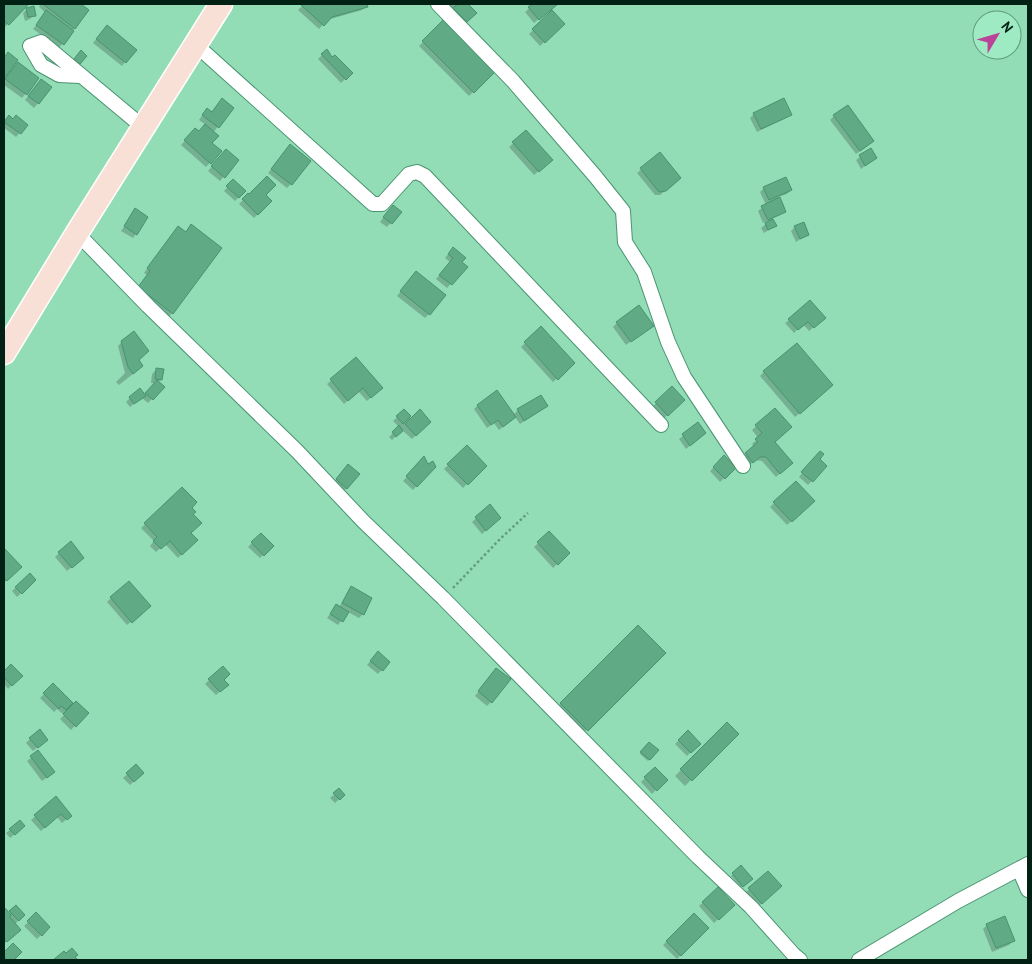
<svg xmlns="http://www.w3.org/2000/svg" width="1032" height="964" viewBox="0 0 1032 964" font-family="'PT Sans',sans-serif">
<style>
.shadow{fill:#0003}
.building{fill:#60ab86;stroke:#48936f}
.lines{fill:none;stroke-linecap:round;stroke-linejoin:round}
.minor-casing{stroke:#499471;stroke-width:16}
.primary-casing{stroke:#fff;stroke-width:25}
.path{stroke:#619d7e;stroke-width:2.5;stroke-dasharray:2.5 2.5;stroke-linecap:butt}
.minor{stroke:#fff;stroke-width:14}
.primary{stroke:#f8e0d7;stroke-width:22}
</style>
<rect width="100%" height="100%" fill="#92ddb6"/>
<path class="shadow" d="M4 4H27L4 28Z
M41 4H79L88 11 59 48 33 29 46 13 39 7Z
M304 4H365L366 6 362 10 327 20 319 29 298 10Z
M450 4H466L475 13 462 25 446 9Z
M532 4H556L534 23 525 12 533 5Z
M27 9 34 15 30 19 25 21 23 13Z
M552 12 563 24 540 46 529 34Z
M447 18 497 68 469 96 419 46Z
M103 31 125 62 122 66 93 43Z
M326 51 332 59 351 73 341 83 318 59Z
M14 68 38 78 22 98 4 85V82Z
M37 84 51 87 34 108 25 100Z
M232 108 213 133 210 143 220 152 206 167 181 145 195 130 199 133 206 125 199 120 203 114Z
M754 114H790L786 118 757 132 750 118Z
M834 116 869 145 856 154 830 120Z
M9 117 27 125 16 137 4 128V123Z
M526 132 551 160 534 175 509 147Z
M870 149 875 158 861 169 856 160Z
M287 150 291 184 287 188 268 173Z
M659 154 676 182 660 195H655L637 173Z
M222 155 238 160 220 181 208 171Z
M233 181 245 191 235 201 224 191Z
M764 188 791 190 787 194 778 197 784 211 772 219 775 226 764 233 761 228 769 221 763 223 758 211 766 205 760 192Z
M248 195H264L271 201 254 218 239 204Z
M135 210 136 234 133 238 121 231Z
M389 210 400 212 387 227 380 222Z
M191 226 172 313 169 317 135 292 147 275 144 273 174 232 185 233Z
M795 227 808 234 796 242 791 231Z
M449 253 466 267 447 288 436 279 450 262 445 258Z
M412 277 429 314 425 318 397 296Z
M789 320 820 322 809 331 803 324 794 333 785 323Z
M617 323 652 326 626 345 613 327Z
M541 328 574 363 553 382 521 347Z
M122 342 137 360 138 370 119 385 116 382 125 373 118 346Z
M356 358 381 388 367 401 358 391 344 404 327 384Z
M156 370 161 380 158 382 163 387 148 403 142 398 130 407 126 402 130 398 144 396 156 383H151L152 374Z
M764 372 828 389 795 417 760 376Z
M672 388 684 400 663 419 652 407Z
M477 406 513 415 518 410 546 406 520 424 515 417 499 430 494 423 487 428 474 409Z
M775 409 773 442 787 467 776 477 762 461 755 460 749 466 742 458 754 447 752 444 758 438 752 430Z
M404 411 412 419 430 422 412 439 402 430 392 440 389 437 399 427 393 421Z
M698 424 705 433 686 449 679 439Z
M467 446 485 466 463 488 444 469Z
M816 456 826 466 808 485 799 477Z
M724 457 734 468 720 482 710 471Z
M424 458 428 466H434L413 490 403 481Z
M344 470 347 488 343 492 333 483Z
M796 483 813 501 787 525 770 507Z
M182 489 192 514 190 533 196 540 178 558 165 544 156 552 150 546 154 541 141 528Z
M490 506 496 521 482 534 472 522Z
M549 533 568 553 553 568 534 547Z
M261 534 272 546 260 558 248 547Z
M4 550 20 567 4 583Z
M59 553 79 561 67 571 55 557Z
M30 574 35 580 17 597 12 591Z
M351 588 363 614 359 618 348 612 338 625 327 618 336 606 339 607Z
M111 598 145 610 127 625 107 602Z
M638 627 664 653 578 738 552 712Z
M374 657 389 662 378 674 367 665Z
M11 666 21 676 8 689 4 684V673Z
M223 667 222 680 227 685 216 695 205 684Z
M493 673 491 702 487 706 475 696Z
M53 685 74 705 87 713 71 730 60 719 64 715 57 709 54 712 40 698Z
M727 724 737 734 685 786 675 776Z
M688 732 699 744 687 756 675 744Z
M30 739 43 743 33 751 26 743Z
M649 743 657 750 648 761 640 754Z
M38 752 49 776 42 781 27 761Z
M136 766 143 773 130 785 123 778Z
M655 768 666 780 652 794 641 782Z
M339 790 344 795 335 803 330 798Z
M56 798 70 816 62 823 57 817 41 831 31 820Z
M10 830H20L10 838 6 833Z
M741 867 751 879 741 887 731 876Z
M768 872 780 886 758 907 745 893Z
M718 889 733 905 714 923 699 906Z
M16 907 24 915 15 924 16 934 4 944V911L5 910 9 914Z
M36 914 49 927 37 939 24 926Z
M694 915 707 928 677 959 663 945Z
M987 925 1013 941 1009 945 992 952 983 929Z"/>
<path class="building" d="M4 4H29L9 25 4 21Z
M43 4H81L89 10 75 29Z
M302 4H367L368 7 332 17 324 26 301 5Z
M458 4H468L477 13 467 22 453 8Z
M532 4H558L539 20 528 7Z
M34 6 36 16 28 17 26 8Z
M46 10 74 31 64 45 36 25Z
M552 10 565 24 545 43 532 29Z
M447 16 499 68 474 93 422 41Z
M107 25 137 50 126 63 96 39Z
M327 49 332 57 335 55 353 73 346 80 321 54Z
M81 50 87 56 80 64 74 59Z
M8 52 18 60 4 79V58Z
M18 62 39 78 27 95 5 79Z
M41 79 52 87 39 104 28 96Z
M222 98 234 108 219 128 202 115 207 108 212 112Z
M784 98 792 115 761 129 753 113Z
M848 105 874 141 860 151 833 115Z
M9 115 13 119 16 115 28 125 21 134 4 122Z
M205 124 219 136 212 143 222 151 211 164 184 140 195 128 199 131Z
M526 130 553 160 539 172 512 142Z
M290 144 311 161 292 185 271 169Z
M871 148 877 158 865 166 859 155Z
M226 149 239 160 225 178 211 166Z
M660 152 681 178 666 191 659 192 640 168Z
M267 176 276 185 266 195 272 201 258 215 242 199 248 193 249 194Z
M786 177 792 190 769 200 763 187Z
M233 179 246 191 239 198 226 186Z
M780 197 786 212 768 220 761 206Z
M393 205 402 212 392 224 383 217Z
M135 208 148 217 137 235 124 226Z
M773 219 777 226 768 230 765 223Z
M804 222 809 235 800 239 794 226Z
M191 224 222 248 173 314 138 287 150 271 147 268 178 226 186 232Z
M453 247 466 258 462 262 468 267 452 285 439 275 453 258 448 254Z
M416 271 446 295 430 315 400 291Z
M810 300 826 318 814 328 808 322 798 330 788 319Z
M639 305 654 326 631 342 616 322Z
M541 326 575 363 558 380 524 342Z
M134 331 149 351 139 360 143 366 133 374 128 367 121 341Z
M797 343 833 385 800 414 763 371Z
M356 357 383 388 371 398 363 388 348 401 330 379Z
M156 368 164 369 162 380 155 379Z
M157 380 165 387 153 400 145 393Z
M672 386 685 400 668 416 655 402Z
M140 388 146 396 134 404 129 397Z
M497 390 516 417 503 427 498 420 491 425 477 405Z
M541 395 548 406 524 421 517 409Z
M775 408 792 427 775 442 793 463 780 474 766 457H760L753 463 745 453 758 442 755 439 762 433 755 425Z
M404 409 411 416 403 424 396 416Z
M420 409 431 422 416 436 405 424Z
M698 422 706 433 690 446 682 434Z
M399 425 403 431 396 437 392 432Z
M467 445 487 466 468 485 447 464Z
M820 451 824 454 820 459 827 466 813 482 801 472Z
M724 455 736 468 725 479 713 467Z
M424 456 428 464 433 461 436 467 417 487 406 476Z
M348 464 360 474 347 489 336 479Z
M796 481 815 501 792 522 773 502Z
M182 487 197 502 192 508 196 512 193 514 202 523 191 533 198 540 182 555 170 541 161 549 153 541 157 537 144 523Z
M490 504 501 518 486 531 475 517Z
M549 531 570 553 558 565 537 542Z
M261 533 274 546 264 556 251 542Z
M71 541 84 558 72 568 58 552Z
M4 548 22 567 7 581 4 578Z
M30 573 36 580 22 594 15 587Z
M129 581 151 606 132 623 110 597Z
M351 586 372 598 364 615 342 603Z
M336 604 349 612 343 622 330 614Z
M638 625 666 653 588 731 560 703Z
M378 651 390 662 383 671 370 661Z
M11 664 23 676 12 686 4 677V671Z
M223 666 230 674 224 680 229 685 220 692 208 679Z
M496 668 511 679 492 703 478 691Z
M53 683 73 703 66 710 61 706 59 709 43 693Z
M76 701 89 713 76 727 63 714Z
M727 722 739 734 692 781 680 769Z
M40 729 48 740 38 748 29 738Z
M688 730 701 744 691 753 678 740Z
M649 742 659 750 650 760 640 752Z
M38 750 55 772 47 778 30 756Z
M136 764 144 773 134 782 126 773Z
M655 767 668 780 657 791 644 777Z
M339 788 345 795 340 800 333 793Z
M56 796 72 816 67 820 61 814 45 828 34 815Z
M20 820 25 826 15 835 9 829Z
M741 865 753 879 743 887 732 873Z
M768 871 782 886 762 904 748 888Z
M718 887 735 905 719 920 702 902Z
M16 905 25 915 19 921 9 911Z
M5 908 11 915 10 917 21 930 7 942 4 939V909Z
M36 912 50 927 42 936 27 921Z
M694 913 709 928 681 956 666 941Z
M1005 916 1015 941 996 948 986 924Z
M13 943 22 952 14 960H7L4 956V952Z
M72 948 78 955 75 957 78 960H53L64 951 66 953Z"/>
<g class="lines">
<g class="minor-casing">
<path id="minor" d="M438 4 513 81 595 176 623 211 625 242 644 272 668 342 684 377 743 466
M195 44 373 204H382L409 174 417 172 425 176 661 425
M80 76 59 75 41 65 30 46 41 42 143 127
M77 233 148 306 297 451 363 521 443 598 698 857 751 907 794 955 800 960
M1019 869 1028 890
M859 960 958 901 1028 864"/>
</g>
<g class="primary-casing">
<path id="primary" d="M4 353 77 233 221 4"/>
</g>
<path class="path" d="M453 588 500 539 528 513"/>
<use href="#minor" class="minor"/>
<use href="#primary" class="primary"/>
</g>
<rect width="1032" height="964" fill="none" stroke="#022114" stroke-width="10"/>
<g transform="translate(997 35) rotate(52)"><circle r="24" fill="#9eebc3" stroke="#609a7d"/>
<path d="M0-4L9 19L0 12L-9 19Z" fill="#bb4398"/>
<text y="-8" font-size="14" font-weight="bold" text-anchor="middle" fill="#022114">N</text>
</g>
</svg>
